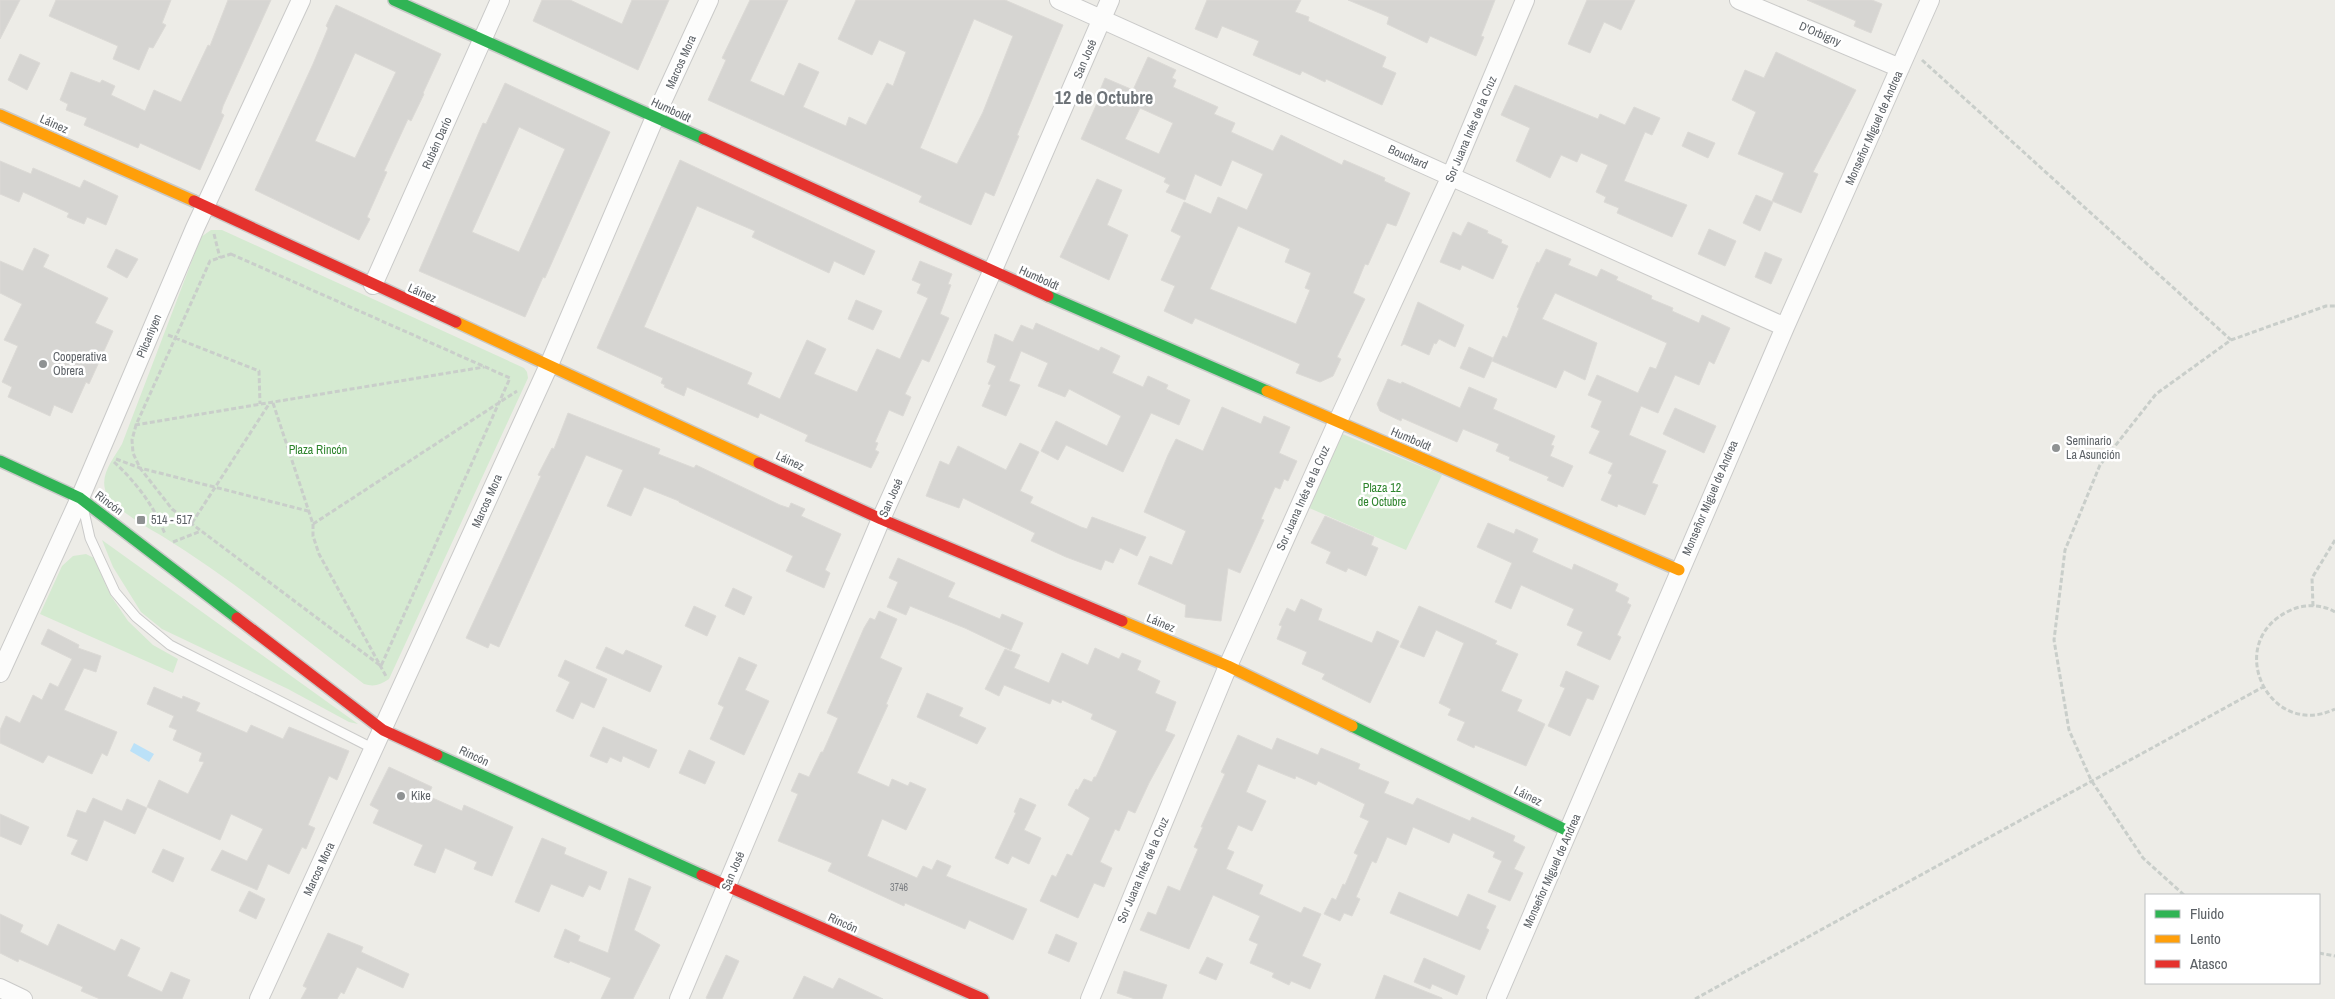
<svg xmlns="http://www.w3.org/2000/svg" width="2335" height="999" viewBox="0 0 2335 999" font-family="'Archivo Narrow',sans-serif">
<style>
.green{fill:#d5ead1}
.water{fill:#bbe1f8}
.building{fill:#d6d5d2;stroke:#dcdad6;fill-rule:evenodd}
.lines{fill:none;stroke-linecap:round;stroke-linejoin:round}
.lane-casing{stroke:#cacac9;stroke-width:11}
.street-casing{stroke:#cacac9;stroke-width:20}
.fast-casing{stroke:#c9c9c8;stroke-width:14}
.slow-casing{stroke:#c9c9c8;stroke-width:14}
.jam-casing{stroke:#c9c9c8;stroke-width:14}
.path{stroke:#c9ceca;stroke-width:3;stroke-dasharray:5 2.5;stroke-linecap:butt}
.lane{stroke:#fcfcfb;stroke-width:9}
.street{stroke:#fcfcfb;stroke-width:18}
.fast{stroke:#30b455;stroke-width:11}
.slow{stroke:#ff9f0a;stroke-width:11}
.jam{stroke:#e5322d;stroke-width:11}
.poi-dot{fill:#8f9293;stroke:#fff;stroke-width:2}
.labels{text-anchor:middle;stroke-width:5;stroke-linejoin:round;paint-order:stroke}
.number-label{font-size:10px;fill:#7b7e82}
.street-label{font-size:12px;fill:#5c6166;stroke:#fff}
.poi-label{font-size:12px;fill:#5c6166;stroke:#fff;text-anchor:start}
.park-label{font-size:12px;fill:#2e842d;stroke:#fff}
.district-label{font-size:18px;font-weight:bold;fill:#6d7378;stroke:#fff}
</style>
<rect width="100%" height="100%" fill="#edece7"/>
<path class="green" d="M211 230H222L524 368 527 372 528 378 389 679C380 685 374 687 364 684 298 634 232 579 162 536 147 527 112 508 106 492 99 475 114 458 122 444L201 237Z
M1340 433 1442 475 1406 550 1307 507Z
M102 540 358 724 349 722 288 689 162 629 141 612 113 567Z
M86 554 94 558 111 596 128 621 153 645 178 659 173 673 40 614 62 566 73 556Z"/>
<path class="water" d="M134 743 154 754 149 762 130 751Z"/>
<path class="building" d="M0 0H20L0 39Z
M56 0H171L162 23 166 25 153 48 149 47 139 70 113 59 118 46 49 16Z
M228 0H271L223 106 221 113 224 115 200 170 140 143 138 148 84 125 87 118 66 110 68 104 60 100 71 72 100 83 102 80 115 86 111 95 145 111 154 90 181 102 208 45 210 46Z
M542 0H570L622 24 632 0H669L638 70 533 21Z
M750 0H788L750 81 784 96 799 63 819 72 803 107 846 126 849 117 866 125 887 83 893 86 906 52 879 40 872 55 838 39 856 0H1005L1063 25 1017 135 1019 136 994 196 985 192 971 225 919 202 922 196 708 100 726 60 722 58ZM974 19 1013 36 983 112 957 164 920 148Z
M1207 0H1301L1295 12 1309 17 1308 21 1386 57 1382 67 1396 73 1382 105 1326 79 1325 82 1302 71 1300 75 1253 55 1259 41 1222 26 1217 38 1195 29Z
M1348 0H1495L1481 36 1484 37 1476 56 1430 36 1427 43 1387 24 1389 17Z
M1587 0H1635L1621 30 1604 22 1590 53 1568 44Z
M1807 0H1872L1882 4 1871 33 1854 26 1856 21Z
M336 5 441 54 423 93 424 94 411 121 408 119 384 171 387 172 367 217 370 219 359 240 255 190 313 64 328 28 326 26ZM355 53 396 72 355 158 315 141Z
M1776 52 1856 90 1813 172 1818 174 1801 213 1772 201 1784 173 1738 154 1756 112 1732 100 1745 70 1764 78Z
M20 54 40 63 27 90 8 80Z
M1148 57 1176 70 1172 78 1176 80 1173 87 1218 107 1214 114 1235 123 1231 132 1273 151 1281 135 1342 165 1344 160 1385 178 1384 181 1410 193 1396 226 1387 223 1368 265 1365 264 1353 293 1365 299 1337 357 1341 359 1333 376 1320 382 1296 373 1300 364 1195 318 1192 324 1164 311 1175 286 1161 280 1181 236 1171 231 1184 202 1211 214 1218 197 1247 210 1263 174 1232 160 1221 186 1195 174 1185 200 1166 192 1170 185 1164 182 1166 178 1081 139 1098 101 1096 100 1105 78 1133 90ZM1140 108 1173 123 1159 154 1125 139ZM1238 226 1290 249 1285 262 1311 273 1305 288 1310 290 1296 324 1210 289Z
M505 83 610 132 545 278 543 277 525 317 419 271 483 123 486 124ZM519 127 565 149 519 252 472 232Z
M1515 85 1598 119 1600 114 1625 125 1634 107 1660 118 1652 135 1645 132 1624 181 1687 205 1672 237 1617 213 1619 208 1604 202 1606 197 1596 192 1608 165 1581 153 1577 162 1561 155 1550 178 1516 161 1530 128 1501 115Z
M1688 132 1715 143 1708 158 1682 146Z
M680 160 875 251 864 275 834 261 829 273 752 237 755 231 697 206 644 327 752 373 747 384 780 399 807 340 826 349 814 374 857 392 877 349 900 359 928 298 917 293 921 284 912 280 920 261 952 274 948 284 951 285 940 314 949 318 929 362 922 359 905 394 911 397 903 416 889 410 875 442 878 443 875 450 879 452 871 468 805 441 808 435 760 413 758 418 687 387 684 396 664 387 665 385 661 383 663 378 597 348Z
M0 161 31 174 33 168 80 188 84 180 118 196 106 225 87 217 84 224 67 217 69 213 23 192 19 202 0 194Z
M1097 179 1122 190 1107 225 1128 235 1109 280 1060 257Z
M1756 195 1773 202 1760 231 1743 223Z
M1468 222 1488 231 1487 233 1502 240 1501 243 1508 246 1493 279 1462 265 1460 270 1440 262 1453 232 1461 236Z
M1709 229 1736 241 1725 266 1698 254Z
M34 248 49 255 43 267 108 298 95 323 113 331 89 384 86 382 72 413 54 405 50 416 8 397 12 387 2 382 18 346 4 340 22 304 0 293V261L23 271Z
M116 249 138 259 127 278 107 267Z
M1546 249 1571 259 1568 265 1597 277 1601 269 1618 277 1616 280 1652 296 1651 299 1673 308 1672 311 1699 323 1702 315 1730 328 1714 364 1709 361 1699 385 1675 375 1658 413 1641 406 1629 435 1666 451 1652 483 1658 485 1645 515 1618 504 1617 507 1601 500 1612 475 1608 473 1613 463 1589 453 1600 431 1591 427 1602 401 1588 395 1597 375 1638 393 1650 367 1656 369 1667 343 1555 293 1542 319 1597 343 1585 380 1564 370 1556 388 1492 361 1503 336 1507 338 1519 308 1517 307 1537 262 1539 263Z
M1765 252 1782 259 1771 284 1755 277Z
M856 300 882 311 873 330 848 319Z
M1418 302 1464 325 1455 347 1439 339 1436 344 1434 343 1429 355 1404 344 1401 346Z
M1036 323 1099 351 1101 347 1120 356 1112 373 1143 387 1148 376 1168 385 1166 389 1190 400 1179 425 1151 413 1123 472 1066 445 1058 460 1041 451 1056 421 1107 446 1121 416 1069 389 1065 397 1038 386 1048 363 1021 351 1009 381 1020 385 1006 416 982 406 991 385 988 384 996 366 987 362 995 334 1013 342 1021 325 1033 330Z
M1469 347 1493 358 1484 378 1460 368Z
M1388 379 1401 384 1402 382 1460 408 1469 387 1497 399 1493 409 1555 436 1551 445 1554 446 1550 456 1573 466 1563 487 1547 480 1549 477 1509 460 1510 457 1496 451 1499 444 1463 429 1457 442 1402 418 1401 421 1380 411 1377 404Z
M1222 407 1261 424 1264 416 1290 427 1279 453 1297 461 1288 481 1284 479 1280 489 1275 487 1261 519 1264 520 1240 573 1228 568 1221 621 1185 617 1186 605 1138 584 1150 556 1172 565 1186 531 1144 512 1168 455 1176 439 1203 451Z
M1675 408 1716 426 1704 453 1663 434Z
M568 413 660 449 658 454 694 468 696 465 780 505 789 508 791 503 805 509 801 516 841 534 825 570 830 573 824 588 786 571 793 556 679 502V501L644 487 631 516 607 506 623 470 586 455 499 647 490 643 488 648 466 638 541 476 538 475 552 448 554 449Z
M1020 443 1039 452 1020 491 1033 497 1030 503 1081 527 1087 529 1092 517 1146 537 1137 556 1120 548 1113 563 1105 560 1101 570 1066 557 1031 541 1035 533 963 498 959 508 926 496 940 461 949 465 958 446 1006 470Z
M1325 516 1374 537 1371 545 1378 548 1366 576 1348 568 1346 572 1326 563 1331 552 1311 543Z
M1488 523 1514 534 1516 529 1538 539 1532 552 1572 570 1574 564 1618 584 1615 591 1629 598 1627 603 1631 605 1617 635 1621 637 1610 660 1577 645 1583 632 1567 625 1574 609 1521 585 1511 609 1495 602 1512 563 1477 547Z
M898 558 955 583 948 597 1000 619 1002 614 1023 623 1011 650 965 628 910 606 906 615 887 607 898 582 889 578Z
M733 588 752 597 744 615 725 606Z
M1301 599 1322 609 1318 620 1372 643 1377 631 1399 641 1370 703 1322 679 1325 674 1302 664 1307 652 1277 639 1282 626 1279 625 1287 608 1295 612Z
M694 606 716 616 707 636 685 626Z
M1419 606 1480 633 1497 641 1495 644 1518 654 1501 691 1522 700 1517 711 1545 724 1526 766 1475 745 1474 748 1457 740 1465 722 1448 715 1451 709 1439 703 1464 643 1436 630 1424 657 1400 647Z
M879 611 897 619 880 658 902 668 886 704 888 705 857 773 889 787 892 779 908 786 910 782 926 789 906 830 882 819 867 856 917 878 923 866 932 870 937 860 951 866 946 876 1027 909 1013 940 969 920 965 929 905 903 904 906 828 871 832 863 778 841 798 794 791 791 799 773 809 777 821 752H823L838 718 827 713 864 628 870 618 875 620Z
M48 629 79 645 78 648 101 656 96 672 84 668 64 710 117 732 107 756 102 753 92 774 48 755 43 763 0 743V730L6 716 20 723 33 695 42 700 50 683 58 687 72 659 41 644Z
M606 647 623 655 626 650 662 666 650 692 596 668Z
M1095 648 1119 659 1122 653 1141 661 1137 670 1160 681 1155 693 1176 702 1165 731 1175 735 1149 783 1135 813 1128 810 1119 831 1115 829 1100 862 1112 868 1104 887 1094 883 1078 918 1040 901 1052 875 1056 877 1067 854 1072 856 1090 818 1068 805 1076 789 1078 790 1084 779 1092 782 1094 777H1096L1117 731 1091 719 1093 714 1062 700 1061 703 1052 699 1050 704 1004 685 999 696 985 689 1005 649 1020 655 1014 668 1049 683 1062 653 1088 665Z
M739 657 757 665 745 690 769 701 744 755 710 739 724 707 718 704Z
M565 660 607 679 594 708 581 702 573 719 556 711 570 682 558 676Z
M1566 671 1599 686 1593 700 1587 698 1570 736 1548 726 1565 688 1560 686Z
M154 687 182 699 183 696 200 703 196 711 247 733 251 725 283 739 289 727 349 751 337 780 329 776 308 825 315 828 306 849 302 847 289 874 268 864 257 890 211 870 222 850 247 861 263 829 231 814 220 840 147 807 159 780 188 794 204 762 199 761 202 753 173 740 177 730 169 727 174 716 147 704Z
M927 693 963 708 959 716 986 728 977 744 917 717Z
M603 727 657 750 649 768 623 756 621 762 610 757 607 763 590 756Z
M1238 735 1272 750 1277 738 1318 755 1321 748 1360 764 1358 769 1389 782 1384 793 1413 805 1417 798 1470 821 1472 817 1515 836 1513 841 1525 847 1514 869 1523 873 1510 901 1488 892 1502 861 1493 857 1495 852 1453 833 1449 843 1413 827 1406 845 1387 837 1376 863 1372 861 1356 897 1360 899 1352 916 1344 913 1340 921 1324 914 1332 898 1336 900 1343 884 1345 885 1358 855 1354 853 1369 821 1360 817 1365 804 1318 781 1316 785 1296 776 1295 779 1258 764 1246 792 1266 801 1252 831 1238 825 1227 849 1234 852 1226 869 1263 885 1259 894 1301 913 1304 907 1321 914 1302 956 1321 964 1310 989 1291 981 1289 985 1272 977 1274 973 1250 963 1258 944 1249 940 1260 916 1213 895 1189 949 1140 930 1148 912 1156 915 1168 886 1180 891 1198 849 1194 847 1203 827H1201L1225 774 1221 772Z
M689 750 715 762 705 784 679 773Z
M389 767 432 787 428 796 462 811 464 805 513 827 492 876 474 869 477 862 445 848 435 873 414 865 423 845 373 823 379 810 370 805Z
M93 798 122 811 127 799 147 808 135 834 104 820 87 861 71 854 78 840 67 836 77 810 86 813Z
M1020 798 1036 805 1024 830 1041 838 1029 864 1012 856 1008 864 995 858 1016 813 1014 812Z
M0 814 29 827 21 845 0 836Z
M542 838 566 848 564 854 607 872 600 890 589 885 583 897 551 884 539 912 515 902Z
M163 849 184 858 173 882 152 872Z
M629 878 651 887 634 930 660 945 633 999H601L611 978 570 961 569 963 554 957 565 929 580 936 578 941 608 953Z
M249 891 265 899 256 919 239 911Z
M1399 892 1458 917 1468 894 1496 906 1486 928 1489 930 1480 950 1390 913Z
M0 914 23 925 20 932 48 946 58 924 115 951 121 939 140 948 127 976 162 992 171 972 190 980 182 999H100L81 991 83 987 19 959 18 962 0 953Z
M328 933 363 947 361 952 409 974 403 988 357 967 344 994 341 992 337 999H301L307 988 303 986Z
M1056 934 1077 943 1069 962 1048 953Z
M726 955 739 961 722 999H708L706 998Z
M1207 957 1223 964 1216 980 1199 973Z
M1424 958 1465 976 1457 995 1432 984 1430 989 1414 982Z
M1124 971 1167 985 1162 999H1135L1117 993Z
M1384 975 1442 998V999H1375Z
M804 976 833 989 839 978 883 999H793Z"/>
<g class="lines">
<g class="lane-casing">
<path id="lane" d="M83 507 90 538 115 592 136 617 170 645 374 749"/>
</g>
<g class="street-casing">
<path id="street" d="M1059 0 1785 327
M1739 0 1900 68
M373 285 500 0
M0 673 80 498 195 228 301 0
M0 988 23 999
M259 999 549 365 655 117 709 0
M679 999 881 519 992 272 1110 0
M1090 999 1228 666 1337 423 1451 176 1525 0
M1496 999 1785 327 1930 0"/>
</g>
<g class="fast-casing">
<path id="fast" d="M394 0 704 139
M1048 296 1267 391
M0 461 80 498 237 618
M1352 726 1570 832
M437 755 702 875"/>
</g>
<g class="slow-casing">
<path id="slow" d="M0 115 194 201
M456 322 759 463
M1267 391 1679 570
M1122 621 1228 666 1352 726"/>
</g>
<g class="jam-casing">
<path id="jam" d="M704 139 1048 296
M194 201 456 322
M759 463 881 519 1122 621
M237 618 383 730 437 755
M702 875 983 999"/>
</g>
<path class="path" d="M1922 60 2231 340
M214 234 220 258
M231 254 510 378 381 666 172 509 140 468 133 453 132 440 136 425 210 261Z
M168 335 259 371 260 404
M273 403 313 524 517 391
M135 425 484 367
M116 459 140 468 308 511
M114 462C136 482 154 506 165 534
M192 523 269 404
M313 524V536L319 554 387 678
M173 542 201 531
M2313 606 2312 578 2335 540
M2335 612C2322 604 2304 604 2291 610 2221 641 2269 741 2335 709
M2184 895 2143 858 2091 780 2069 730 2054 640 2065 550 2100 465 2156 394 2231 340 2326 306H2335
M2319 953 2335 956
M1695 999 2263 687"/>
<use href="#lane" class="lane"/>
<use href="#street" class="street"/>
<use href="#fast" class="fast"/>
<use href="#slow" class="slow"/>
<use href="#jam" class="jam"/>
</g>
<g class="poi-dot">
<circle cx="43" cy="364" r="5"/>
<circle cx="2056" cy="448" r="5"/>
<rect x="136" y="515" width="10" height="10" rx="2.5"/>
<circle cx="401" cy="796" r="5"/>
</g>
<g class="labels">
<g class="number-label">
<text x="899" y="891">3746</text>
</g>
<g class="street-label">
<text transform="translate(1820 34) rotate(23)" y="4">D'Orbigny</text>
<text transform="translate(1085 59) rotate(-67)" y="4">San José</text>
<text transform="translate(681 62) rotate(-66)" y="4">Marcos Mora</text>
<text transform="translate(671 110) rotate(25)" y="4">Humboldt</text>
<text transform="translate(54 124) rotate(24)" y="4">Láinez</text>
<text transform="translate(1874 128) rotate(-66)" y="4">Monseñor Miguel de Andrea</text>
<text transform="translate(1471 129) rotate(-67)" y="4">Sor Juana Inés de la Cruz</text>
<text transform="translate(437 143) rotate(-66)" y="4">Rubén Darío</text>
<text transform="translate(1408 157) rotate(24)" y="4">Bouchard</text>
<text transform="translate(1039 278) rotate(24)" y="4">Humboldt</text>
<text transform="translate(422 293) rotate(24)" y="4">Láinez</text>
<text transform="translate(149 336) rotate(-67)" y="4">Pilcaniyen</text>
<text transform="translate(1411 439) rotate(23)" y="4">Humboldt</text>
<text transform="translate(790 461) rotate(25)" y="4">Láinez</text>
<text transform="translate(891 498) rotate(-66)" y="4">San José</text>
<text transform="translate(1303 498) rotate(-66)" y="4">Sor Juana Inés de la Cruz</text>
<text transform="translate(1710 498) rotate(-67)" y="4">Monseñor Miguel de Andrea</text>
<text transform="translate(487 501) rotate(-66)" y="4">Marcos Mora</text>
<text transform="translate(109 503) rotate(37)" y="4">Rincón</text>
<text transform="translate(1161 623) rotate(23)" y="4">Láinez</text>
<text transform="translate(474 756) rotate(25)" y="4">Rincón</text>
<text transform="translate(1528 796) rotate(26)" y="4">Láinez</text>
<text transform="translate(319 869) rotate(-65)" y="4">Marcos Mora</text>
<text transform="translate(1143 870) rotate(-67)" y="4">Sor Juana Inés de la Cruz</text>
<text transform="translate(733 871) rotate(-67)" y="4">San José</text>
<text transform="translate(1552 871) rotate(-66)" y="4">Monseñor Miguel de Andrea</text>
<text transform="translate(843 923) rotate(24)" y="4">Rincón</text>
</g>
<g class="poi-label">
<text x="53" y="361">Cooperativa<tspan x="53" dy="14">Obrera</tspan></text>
<text x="2066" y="445">Seminario<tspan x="2066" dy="14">La Asunción</tspan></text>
<text x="151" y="524">514 - 517</text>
<text x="411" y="800">Kike</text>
</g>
<g class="park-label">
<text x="318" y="454">Plaza Rincón</text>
<text x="1382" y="492">Plaza 12<tspan x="1382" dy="14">de Octubre</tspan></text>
</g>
<g class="district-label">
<text x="1104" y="104">12 de Octubre</text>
</g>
</g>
<rect x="2145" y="894" width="175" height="90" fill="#ffffff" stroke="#bec0c2"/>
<rect x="2155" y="910" width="25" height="8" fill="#30b455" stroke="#bec0c2"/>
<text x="2190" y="919" font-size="15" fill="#5c6166">Fluido</text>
<rect x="2155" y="935" width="25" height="8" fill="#ff9f0a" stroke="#bec0c2"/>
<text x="2190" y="944" font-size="15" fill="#5c6166">Lento</text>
<rect x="2155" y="960" width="25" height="8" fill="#e5322d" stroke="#bec0c2"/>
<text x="2190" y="969" font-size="15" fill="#5c6166">Atasco</text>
</svg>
